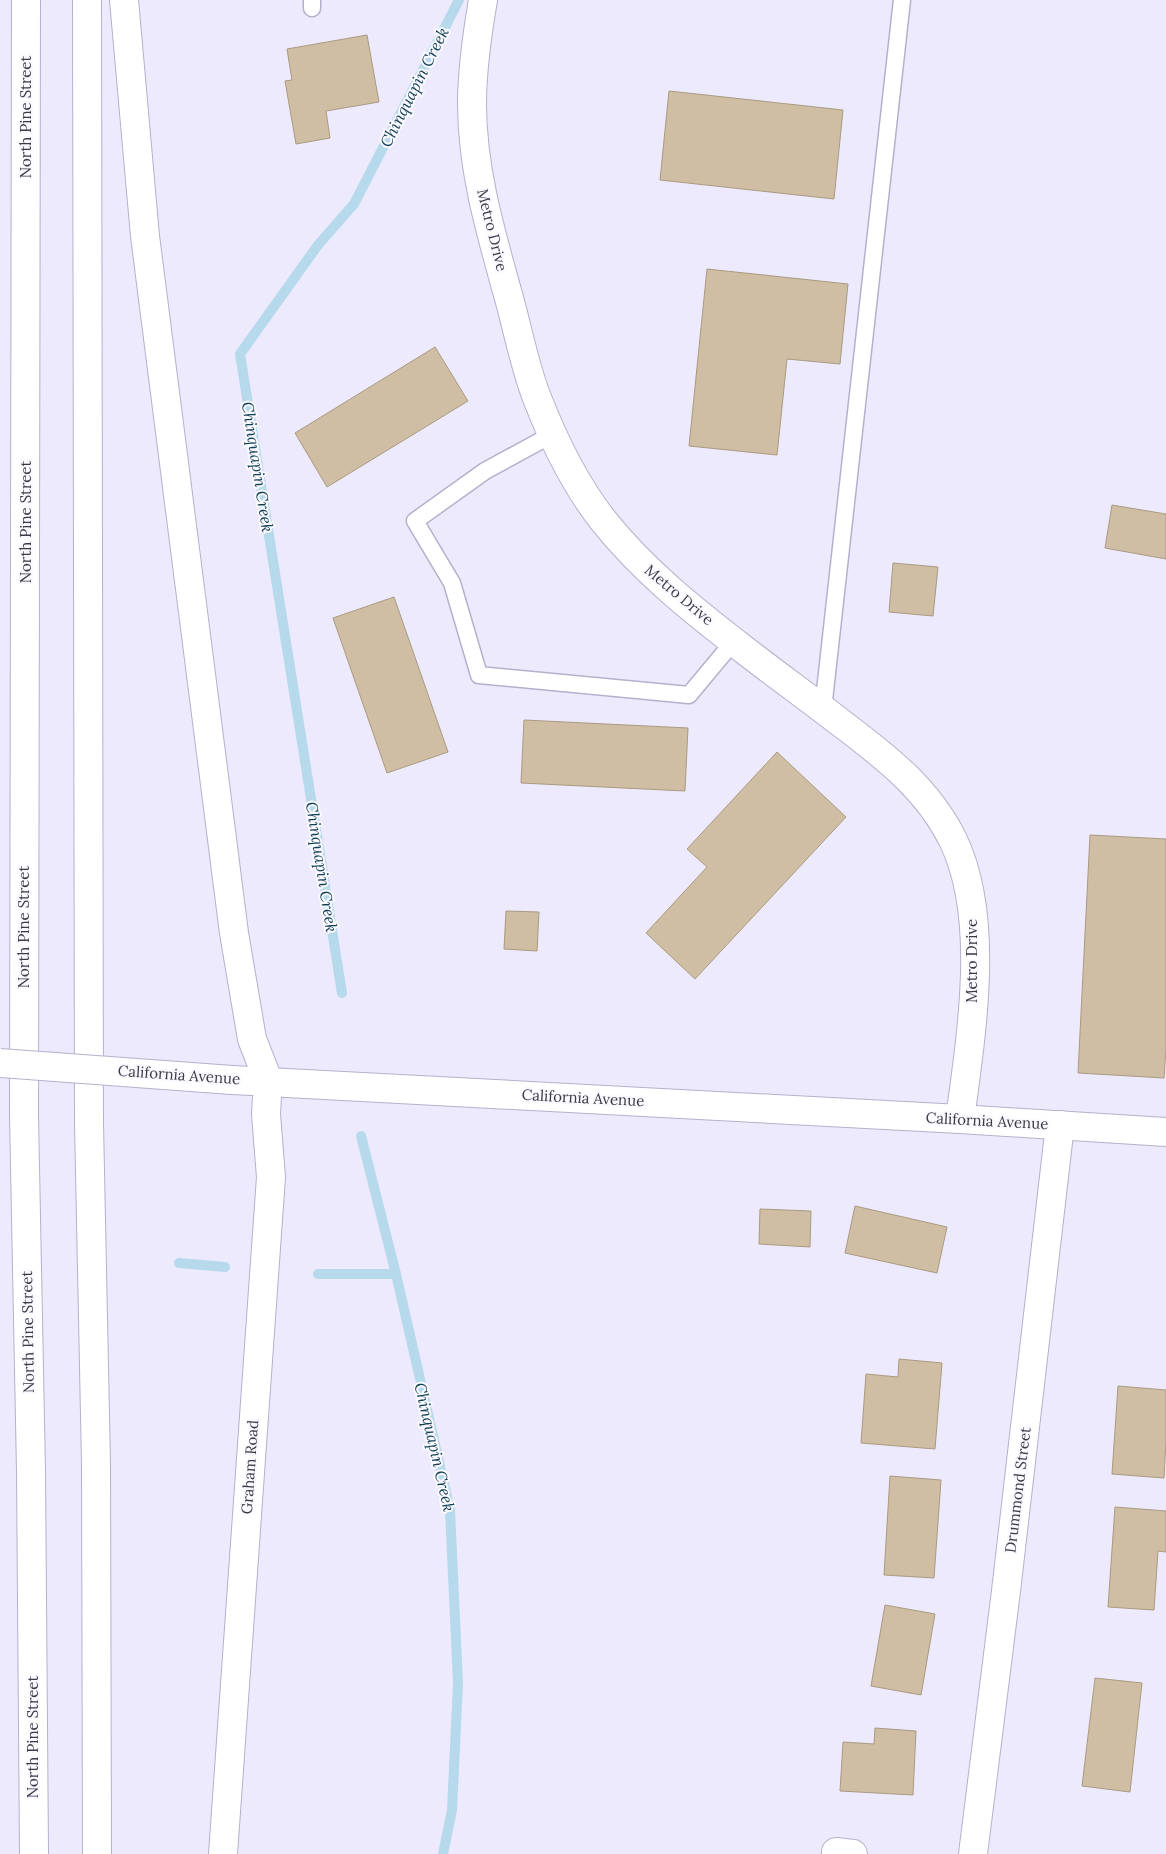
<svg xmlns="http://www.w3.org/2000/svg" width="1166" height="1854" viewBox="0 0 1166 1854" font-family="Lora,serif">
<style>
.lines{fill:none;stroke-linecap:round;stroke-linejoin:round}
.stream{stroke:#b6d9ec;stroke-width:10}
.building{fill:#cfbea4;stroke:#aa9a81}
.lane-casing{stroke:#b4b1cd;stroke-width:19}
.street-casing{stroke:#b4b1cd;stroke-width:30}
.secondary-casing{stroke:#b4b1cd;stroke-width:30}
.highway-casing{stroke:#b4b1cd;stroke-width:30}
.lane{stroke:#fff;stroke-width:16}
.street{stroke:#fff;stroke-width:28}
.secondary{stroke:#fff;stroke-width:28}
.highway{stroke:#fff;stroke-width:28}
.secondary-bridge-casing{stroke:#b4b1cd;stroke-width:30;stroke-linecap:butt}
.secondary-bridge{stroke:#fff;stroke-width:28}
.labels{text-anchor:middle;stroke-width:4;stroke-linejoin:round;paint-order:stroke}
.street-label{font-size:15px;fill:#3b3a45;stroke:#f9f9ff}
.water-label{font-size:16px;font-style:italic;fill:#103e53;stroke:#f9f9ff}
</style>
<rect width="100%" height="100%" fill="#eceafc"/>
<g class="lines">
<path class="stream" d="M342 993 240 354 318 245 354 204 459 0
M361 1136 396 1274 450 1510 458 1683 452 1810 443 1854
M179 1263 225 1267
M318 1274H396"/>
</g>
<path class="building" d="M367 35 379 102 326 111 330 138 296 144 285 81 292 80 287 49Z
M669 91 843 110 834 199 660 180Z
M707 269 848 284 840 364 787 359 777 455 689 446Z
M435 347 468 401 327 487 295 433Z
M1112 505 1166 514V559L1105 548Z
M893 563 938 567 933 616 889 612Z
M394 597 448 752 387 773 333 618Z
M524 720 688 728 685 791 521 783Z
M777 752 846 817 695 979 646 933 707 867 687 849Z
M1090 835 1166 839V1048L1164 1078 1078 1073Z
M506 911 539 912 537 951 504 949Z
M855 1206 947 1227 937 1273 845 1253Z
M760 1209 811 1211 810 1247 759 1244Z
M899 1359 942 1363 935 1449 861 1443 866 1374 898 1377Z
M1118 1386 1166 1390V1441L1164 1478 1112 1474Z
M890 1476 941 1480 934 1578 884 1575Z
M1115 1507 1166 1511V1552L1158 1551 1154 1610 1108 1607Z
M885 1605 935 1614 921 1695 871 1686Z
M1095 1678 1142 1683 1130 1792 1082 1786Z
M875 1728 916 1731 913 1795 840 1791 843 1742 874 1744Z"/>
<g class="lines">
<g class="lane-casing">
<path id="lane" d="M312 8V0
M553 434 485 471 415 521 452 583 479 675 689 695 734 641
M823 709 902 0"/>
</g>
<g class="street-casing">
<path id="street" d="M483 0C477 35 472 69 472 104 472 168 490 230 507 291 517 325 524 365 537 398 553 439 575 484 602 519 643 571 695 612 747 652 778 676 810 699 841 723 886 757 928 789 953 840 991 918 971 1035 960 1119
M836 1852 853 1854
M973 1854 1006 1591 1060 1125"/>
</g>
<g class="secondary-casing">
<path id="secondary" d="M232 1080 960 1119 1166 1132
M223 1854 271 1177 266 1114 268 1080"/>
</g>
<g class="highway-casing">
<path id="highway" d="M26 0 24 1115 31 1471 34 1854
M87 0 89 1123 96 1464 97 1854
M124 0 145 236 234 933 252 1039 268 1080"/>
</g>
<use href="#lane" class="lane"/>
<use href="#street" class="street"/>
<use href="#secondary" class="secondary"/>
<use href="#highway" class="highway"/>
<g class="secondary-bridge-casing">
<path id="secondary-bridge" d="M0 1063 232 1080"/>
</g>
<use href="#secondary-bridge" class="secondary-bridge"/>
</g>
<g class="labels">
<g class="street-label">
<text transform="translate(26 117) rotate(-90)" y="5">North Pine Street</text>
<text transform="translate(492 230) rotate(76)" y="5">Metro Drive</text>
<text transform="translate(26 522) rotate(-90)" y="5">North Pine Street</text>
<text transform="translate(679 595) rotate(40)" y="5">Metro Drive</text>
<text transform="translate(24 927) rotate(-90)" y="5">North Pine Street</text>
<text transform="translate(972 961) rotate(-90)" y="5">Metro Drive</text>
<text transform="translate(179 1075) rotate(4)" y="5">California Avenue</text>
<text transform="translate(583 1098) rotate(3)" y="5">California Avenue</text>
<text transform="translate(987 1121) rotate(3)" y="5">California Avenue</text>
<text transform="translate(28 1332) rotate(-91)" y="5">North Pine Street</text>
<text transform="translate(250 1467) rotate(-86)" y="5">Graham Road</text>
<text transform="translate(1018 1490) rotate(-83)" y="5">Drummond Street</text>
<text transform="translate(33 1737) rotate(-90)" y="5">North Pine Street</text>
</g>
<g class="water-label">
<text transform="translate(414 87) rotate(-63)" y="6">Chinquapin Creek</text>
<text transform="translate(258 467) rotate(81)" y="6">Chinquapin Creek</text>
<text transform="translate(322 867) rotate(81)" y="6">Chinquapin Creek</text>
<text transform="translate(435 1447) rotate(77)" y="6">Chinquapin Creek</text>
</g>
</g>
</svg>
